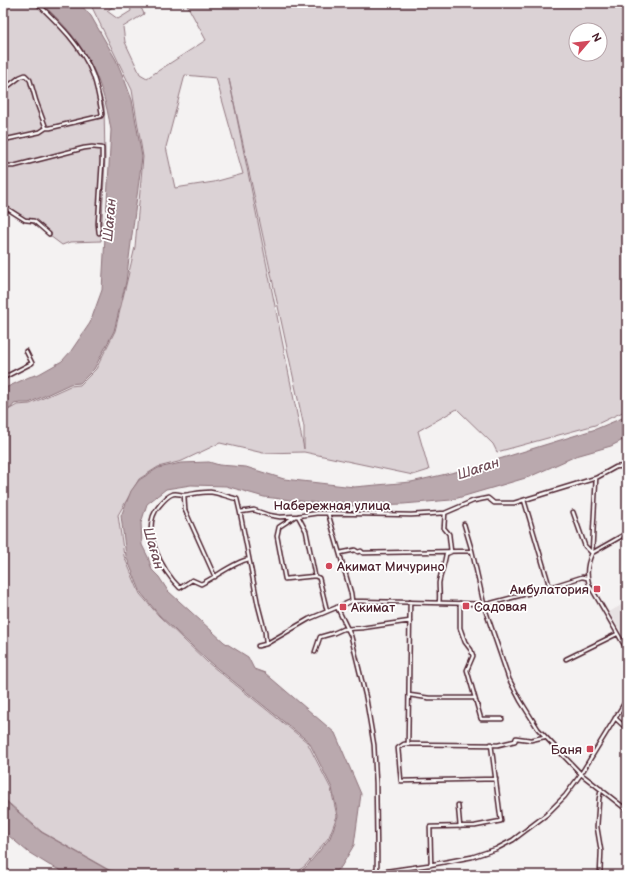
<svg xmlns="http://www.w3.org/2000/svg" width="630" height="878" viewBox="0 0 630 878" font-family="'Balsamiq Sans',sans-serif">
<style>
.built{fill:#e7e2e3}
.green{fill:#dbd2d5;stroke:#927880;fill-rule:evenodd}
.water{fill:#baa9ae;stroke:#8d727a}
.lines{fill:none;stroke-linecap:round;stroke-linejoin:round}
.minor-casing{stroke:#4a1f2b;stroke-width:5.5}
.minor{stroke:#fff;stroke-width:2.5}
.poi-dot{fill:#d1495b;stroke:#fff;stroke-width:1.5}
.labels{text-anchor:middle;stroke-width:3.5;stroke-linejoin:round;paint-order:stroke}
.street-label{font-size:13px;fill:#4a1f2b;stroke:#fff}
.poi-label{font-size:13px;fill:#4a1f2b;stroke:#fff;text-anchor:start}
.water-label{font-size:14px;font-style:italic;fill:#714f59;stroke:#fff}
</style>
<rect width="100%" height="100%" fill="#f4f2f2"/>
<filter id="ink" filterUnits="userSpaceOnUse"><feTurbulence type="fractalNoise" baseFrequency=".025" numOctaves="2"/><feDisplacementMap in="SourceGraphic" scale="8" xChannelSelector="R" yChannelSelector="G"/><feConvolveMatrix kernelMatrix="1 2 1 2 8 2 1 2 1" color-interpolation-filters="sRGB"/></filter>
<g filter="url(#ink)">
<path class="built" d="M627 602V641L609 612Z"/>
<path class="green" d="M3 3H40L83 50 92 66 104 106 105 158 101 241 70 242 62 245 34 224 26 221 3 207Z
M90 3H118L107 11 118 19 131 11 130 5 133 3H139L144 14 123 27 125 42 140 74 147 78 206 40 186 3H627V410L595 425 497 452 493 444 457 409 418 431 429 470 413 475 304 452 263 453 220 443 182 461 158 467 139 479 118 515 124 556 140 594 159 616 207 662 307 742 331 789 337 816 329 837 305 866 292 875H129L109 870 42 832 3 798V413L17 405 30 404 70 386 80 385 96 369 115 331 135 247 143 157 132 90ZM576 30H600V54H576ZM185 75 216 78 243 174 214 182 175 188 166 147ZM229 79 304 427V449Z"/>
<path class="water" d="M41 3H79L91 16 116 60 125 81 132 100 142 157 126 282 114 331 94 369 80 383 70 384 29 403H20L14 404 11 408 3 412V389L29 377 39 374 62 361 71 351 90 323 102 290 111 130C102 74 83 40 41 3Z
M627 416V438L611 446 576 456 529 477 451 500 403 504 346 506 264 497 226 486 191 485 166 489 147 504 141 523 142 545 148 557 152 570 159 577 168 591 224 642 248 657 254 669 265 673 335 733 361 794 354 845 341 867 330 875H296L307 866 330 838 338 816 332 788 309 742 208 661 159 615 141 593 126 556 121 516 131 491 139 480 158 468 181 463 209 462 219 465 246 467 284 479 354 487 411 482 486 465 496 460 596 429Z
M3 799 41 832 108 870 125 875H71L49 865 28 852 3 831Z"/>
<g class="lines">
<g class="minor-casing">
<path id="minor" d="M7 87 20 77 25 75 30 80 36 101 46 128H50L101 116 102 114C100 102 97 86 93 75 82 46 59 24 37 3
M3 140 40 132 46 128
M3 166H14L84 148 92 147 102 148V162L98 224 99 233
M3 206 25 220 34 221 49 234
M3 378 32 363 26 351
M596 478 592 553C588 562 586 574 589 584L627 650
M184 495 185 510 215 577
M524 500 550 588
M240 512 258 605 265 632 266 644
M573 512 585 546 592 553 627 533
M328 513 351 593 352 601
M298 516 306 531 315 576 319 578 327 611
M294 517 279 527 277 536 285 579 315 576
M464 524 472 551 485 609 509 679 520 700 538 729 557 749 581 774 627 810
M340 553 355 550 358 552 361 551 363 553 472 551
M249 559C234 562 216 577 201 584L192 580 180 588C162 571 139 529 159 506 163 501 167 496 173 494 177 493 181 495 185 495 193 494 201 492 210 492 219 493 228 497 237 499L240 512 254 510 268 515 280 517 298 516 318 513 411 515 445 513 473 501 488 498 494 503H514L596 478 616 467 627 466
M439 603C440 596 439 590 439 583 440 575 445 563 446 554L451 552 449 534 444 528 445 513
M460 603V628L465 642 471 650 473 656 467 670 481 719H502
M337 607 351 636 366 698 374 745 376 783 377 854V868L375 872
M258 646 266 644 309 619 352 601 488 604 541 590 582 577 587 578
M315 652 320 637 334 633 343 629 362 628 410 621
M566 659 617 634
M409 695 429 698H474
M615 718 627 729
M408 744 410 602
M496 779 401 781 398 748 404 744 498 745 515 741 516 738 531 740 544 737
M458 805 460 827
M3 857H4
M431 865 430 827 475 826 501 821 491 744
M360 875 429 865 472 857 496 849 513 840 546 815 565 796 581 774 627 699
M600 875 601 851 597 827 599 799 601 789"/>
</g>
<use href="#minor" class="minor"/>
</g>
</g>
<g class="poi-dot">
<circle cx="329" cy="566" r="4"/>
<rect x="593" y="585" width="8" height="8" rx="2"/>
<rect x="462" y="602" width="8" height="8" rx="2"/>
<rect x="339" y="603" width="8" height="8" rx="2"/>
<rect x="586" y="745" width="8" height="8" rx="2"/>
</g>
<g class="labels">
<g class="street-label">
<text x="332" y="510">Набережная улица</text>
</g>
<g class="poi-label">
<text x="337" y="571">Акимат Мичурино</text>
<text x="589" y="594" text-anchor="end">Амбулатория</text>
<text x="474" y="611">Садовая</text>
<text x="351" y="612">Акимат</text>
<text x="582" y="754" text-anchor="end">Баня</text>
</g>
<g class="water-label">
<text transform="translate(109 220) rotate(-85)" y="5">Шаған</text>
<text transform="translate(478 468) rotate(-18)" y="5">Шаған</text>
<text transform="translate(154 548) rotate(74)" y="5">Шаған</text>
</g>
</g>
<rect width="630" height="878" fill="none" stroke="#fff" stroke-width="16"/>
<rect x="8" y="8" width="614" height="862" fill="none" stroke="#4a1f2b" stroke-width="1.5" filter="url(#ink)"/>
<g transform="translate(588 42) rotate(62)"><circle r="19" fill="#ffffff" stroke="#b7a5aa"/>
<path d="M0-3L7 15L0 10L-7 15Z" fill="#d1495b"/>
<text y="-6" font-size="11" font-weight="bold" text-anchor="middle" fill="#4a1f2b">N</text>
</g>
</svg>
